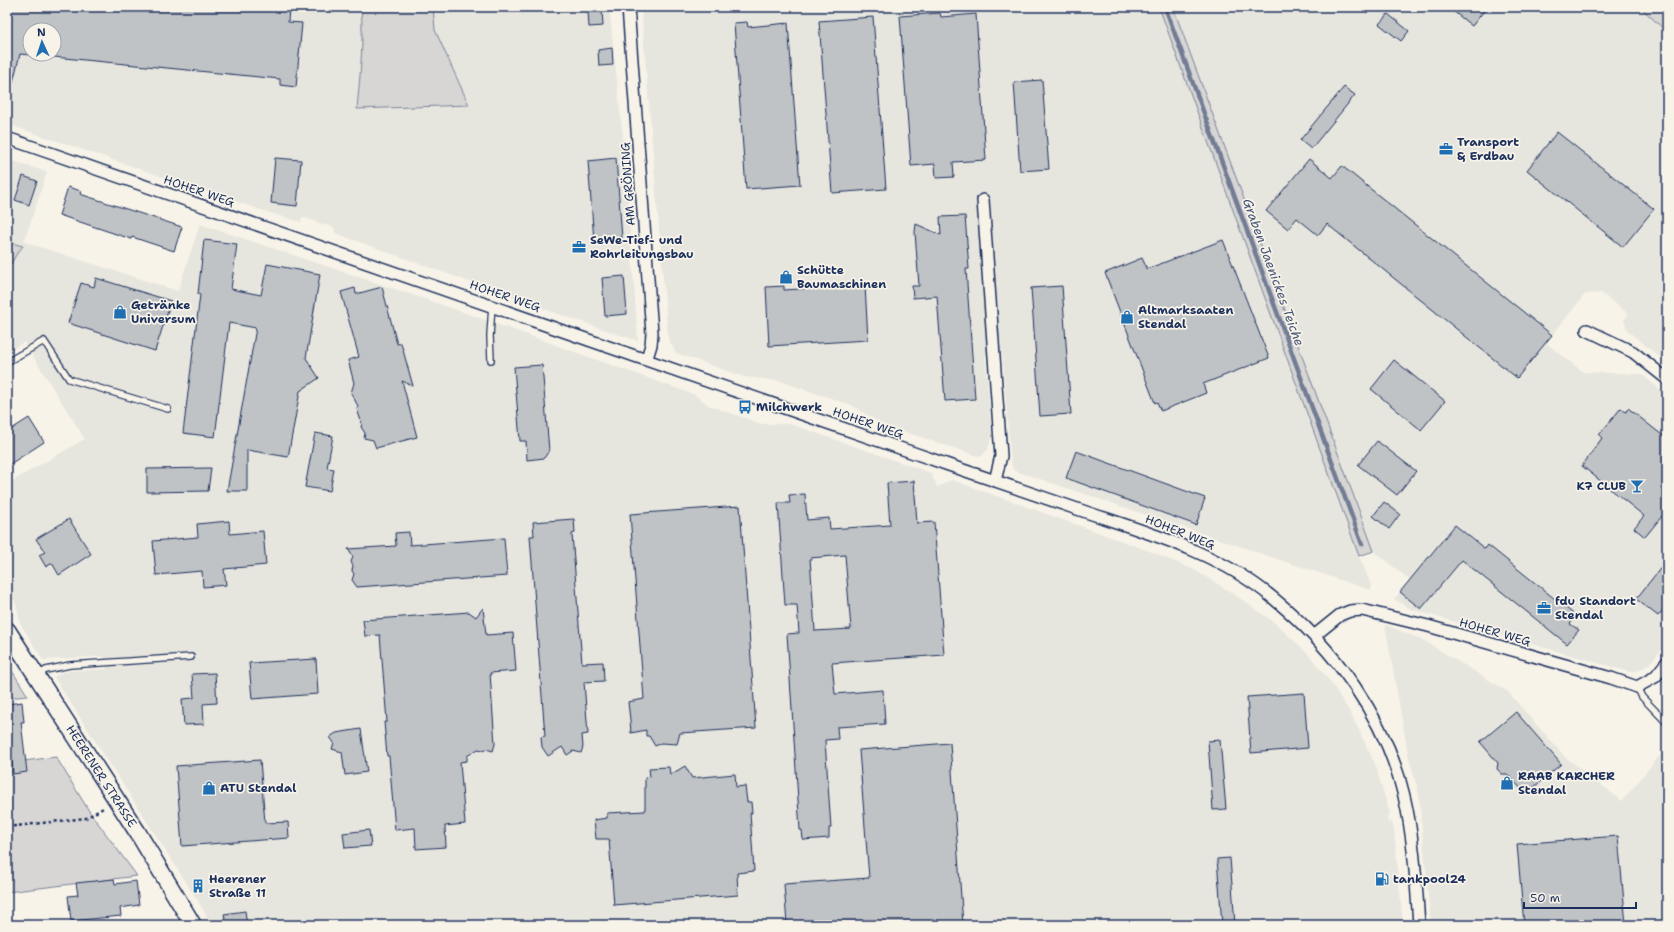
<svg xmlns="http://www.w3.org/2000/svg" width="1674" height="932" viewBox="0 0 1674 932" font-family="'Shantell Sans',sans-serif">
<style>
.built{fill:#e6e5de;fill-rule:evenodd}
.green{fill:#d7d6d4;stroke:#798299}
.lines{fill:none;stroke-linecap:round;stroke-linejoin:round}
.stream{stroke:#727c95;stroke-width:4.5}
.building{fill:#c0c3c5;stroke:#1b2f5e;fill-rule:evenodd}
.service-casing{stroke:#1b2f5e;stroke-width:8}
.minor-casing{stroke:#1b2f5e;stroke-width:14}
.secondary-casing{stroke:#1b2f5e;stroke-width:19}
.path{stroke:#1b2f5e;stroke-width:2.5;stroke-dasharray:3 3;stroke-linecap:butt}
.service{stroke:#f7f3e8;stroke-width:5.5}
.minor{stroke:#f7f3e8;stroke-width:11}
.secondary{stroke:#f7f3e8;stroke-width:16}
.labels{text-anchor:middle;stroke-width:3.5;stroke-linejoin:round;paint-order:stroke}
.poi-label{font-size:12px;font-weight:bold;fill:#1b2f5e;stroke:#f7f3e8;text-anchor:start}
.street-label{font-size:12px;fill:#1b2f5e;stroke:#f7f3e8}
.water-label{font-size:13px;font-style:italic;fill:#465679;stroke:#f7f3e8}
</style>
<rect width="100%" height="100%" fill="#f7f3e8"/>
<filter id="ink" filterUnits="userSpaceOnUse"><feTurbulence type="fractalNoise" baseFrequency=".025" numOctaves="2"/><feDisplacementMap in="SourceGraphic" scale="8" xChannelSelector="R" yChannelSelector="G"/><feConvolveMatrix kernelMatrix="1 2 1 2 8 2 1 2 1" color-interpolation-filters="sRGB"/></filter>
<g filter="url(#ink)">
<path class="built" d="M7 7H361L363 21 361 66 358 109 469 105 435 30 433 7H609L623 138 638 341 550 311 335 233V228L302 217 301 222 270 213 7 124ZM30 30H54V54H30Z
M641 7H1159L1359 556 1372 587 1370 590 1013 470 1011 462 1002 354 985 356 992 435 988 449 981 457 884 425 851 405 780 381 745 377 676 353 668 338Z
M1173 7H1640L1667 32V363L1628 331 1624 320 1629 314 1601 293 1585 294 1546 343 1583 372 1641 374 1667 395V644L1648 665 1636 671 1630 672 1413 610 1394 599 1410 580 1374 551Z
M7 159 47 172 24 242 178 291 200 224 460 311 695 395 708 405 761 424H790L931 473 937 487 952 480 1152 552 1194 570 1234 594 1275 623 1308 654 1329 680 1351 714 1375 764 1390 814 1387 815 1388 823 1392 822 1394 830 1403 925H212L198 901 54 677 61 673 70 671 107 669 104 656 43 660 20 623 17 606 7 589V484L85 439 24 342 7 352V272L16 255 23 246 7 242Z
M1385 625 1421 639 1507 691 1565 757 1622 801 1667 747V925H1431L1419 795 1408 753Z"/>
<path class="green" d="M361 7H433L435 30 469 105 357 109C360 75 364 41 361 7Z
M1159 7H1173L1374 551 1359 556Z
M1640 7H1667V32Z
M7 242 23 246 16 255 7 271Z
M7 663 28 696 7 698Z
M56 757 89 811 137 876 7 892V763Z"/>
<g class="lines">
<path class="stream" d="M1165 7 1362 544"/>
</g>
<path class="building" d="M7 7H289L288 22 302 23 296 87 280 85V79L54 57V30H30V55L20 54 11 90H7Z
M1448 7H1487L1472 26Z
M602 10 603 26 589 27 588 11Z
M940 13 941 17 976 14 986 160 953 162 954 177 936 178 935 164 911 166 900 16Z
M1388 14 1409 31 1401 41 1379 24Z
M873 17 886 189 832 193 819 21Z
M747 22 748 27 788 23 800 185 746 189 734 23Z
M612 48 613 65 599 66 598 50Z
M1042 80 1049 169 1020 171 1014 82Z
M1344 87 1355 95 1311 149 1300 140Z
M1557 132 1654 209 1623 247 1527 170Z
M275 158 301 160 297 206 271 203Z
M616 158 622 238 594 241 588 161Z
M1309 159 1332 178 1342 166 1552 335 1517 378 1327 224 1318 235 1297 218 1288 229 1266 211Z
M23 176 37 181 29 205 15 200Z
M68 187 81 191 80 194 182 227 174 251 132 237 131 239 59 215Z
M965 216 969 269H966L975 399 945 401 937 296 913 298 912 286H919L915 232 916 224 941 235 940 217Z
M204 240 237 244 231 289 261 295 267 264 320 274 306 358 319 378 300 391 288 457 247 450V491H227L256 328 229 323 215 437 183 433 200 295 198 294Z
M1223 240 1269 358 1203 384 1206 393 1161 411 1157 402 1155 403 1105 273 1142 258 1147 269Z
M624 276 627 314 605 316 602 278Z
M96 278 171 301 155 351 68 323 81 283 94 287Z
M865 285 868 340 769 346 766 287 784 286V290Z
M1062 286 1071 414 1040 416 1031 288Z
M382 287 397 344 401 343 413 386 402 381 417 437 376 448 373 440 364 438 365 433 361 427 362 424 357 409 358 406 351 393 354 383 348 360 359 357 341 292 355 288 356 294Z
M1394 360 1445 401 1421 430 1371 389Z
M542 365 549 451 544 458 527 460 526 441H520L514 367Z
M1621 408 1626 412 1628 408 1667 439V510L1645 537 1634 528 1644 516 1582 466 1602 438 1599 435Z
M29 418 44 442 7 466V432Z
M315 433 333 436 327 468 334 469 330 491 305 487Z
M1377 441 1416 471 1397 495 1358 465Z
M1076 451 1205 498 1196 525 1066 478Z
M211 468 208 491 147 492V469Z
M914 481 917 523 934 522 944 655 832 663 835 694 883 690 885 724 837 727 838 739 825 740 831 828H829V838L803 840 802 830H800L787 634 799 633 797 605H785L778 503H790L789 495 805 494 807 520 829 518 830 529 890 525 887 483ZM845 555 851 629 815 631 810 558Z
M1384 502 1400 514 1389 529 1373 516Z
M740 506 756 728 680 733 677 744 661 743 655 746 649 736H646V730L631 733 630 720 628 702 644 699 630 514Z
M69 519 91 554 59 575 52 563 46 567 39 555 45 552 36 539Z
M574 519 575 533 572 534 582 663 603 662 604 681 584 682 588 734 582 735 583 747 581 753 573 751 567 755 562 747 548 756 542 747 541 737 545 736 530 536H534L533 522Z
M229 521 230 534 263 531 266 565 224 569 226 585 203 587 202 571 156 575 153 541 198 537 197 524Z
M1455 525 1485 549 1488 545 1576 616 1570 624 1579 630 1567 644 1462 560 1421 609 1400 592Z
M409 532 410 545 504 538 507 576 357 587 352 580 354 574 352 571 353 566 351 562 353 557 348 549 396 546 395 533Z
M1667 560V605L1658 616 1636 599Z
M483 608 486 635 513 633 516 671 490 673 495 744 493 751 486 749 483 750 478 749 467 756V761L460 762 465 824 445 826 446 847 416 849 415 828 395 830 389 756H387L384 722H387L380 635 365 636 363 620 469 612 476 617Z
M316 659 318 694 252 699 249 663Z
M215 673 217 703 203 704 204 724 184 725 182 699 194 698 192 674Z
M1304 693 1308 748 1251 753 1247 697Z
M22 702 24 722H21L27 772 13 774 12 762 7 763V704Z
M1516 712 1561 764 1526 794 1507 774H1502L1497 769 1498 763 1480 742Z
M361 729 367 772 345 775 342 752 332 749 334 743 330 737 336 733Z
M1220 740 1226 809 1213 810 1208 741Z
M950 743 963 925H787L784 884 869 878 859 750Z
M260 760 265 823 288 822 289 838 182 846 176 766Z
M685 766 692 778 735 774 736 787 745 786 747 802H751L752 813H750L754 871 737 873 738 895 614 905 609 839H596L594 820 607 818V813L645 811V778L650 777 649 768 669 767 670 775Z
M369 830 371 846 345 848 343 833Z
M1618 836 1626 925H1524L1517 844Z
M1230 858 1235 925H1222L1217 859Z
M114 879 115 884 136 881 139 905 120 908 121 916 71 921 68 896 78 895 76 883Z
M245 911 247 925H226L224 914Z"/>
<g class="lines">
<g class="service-casing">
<path id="service" d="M491 360 490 336 492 305
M7 362 44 341 69 379 168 409
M38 675 46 670 70 665 191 657
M1637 687 1642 697 1667 723"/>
</g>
<g class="minor-casing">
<path id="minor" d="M628 7 652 333 651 345 647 358
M7 138C309 243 612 346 914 453 971 473 1028 492 1086 512 1152 534 1219 553 1273 598 1334 648 1386 718 1404 796 1414 838 1416 882 1419 925
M983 200 1001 456 995 481
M1587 330 1633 352 1667 379
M1314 636 1340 615 1350 611 1362 610 1428 626 1611 678 1637 687 1655 677 1667 662"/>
</g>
<g class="secondary-casing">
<g id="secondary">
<path id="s1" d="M7 630 138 833 193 925"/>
</g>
</g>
<path class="path" d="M7 827 86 818 105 807"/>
<use href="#service" class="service"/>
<use href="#minor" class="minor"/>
<use href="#secondary" class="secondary"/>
</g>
</g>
<defs>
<g id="office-bare" transform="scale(1.08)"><path d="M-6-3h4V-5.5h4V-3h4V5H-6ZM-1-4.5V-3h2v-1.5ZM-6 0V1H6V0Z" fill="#1f6fb2" stroke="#f7f3e8" stroke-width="2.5" paint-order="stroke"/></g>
<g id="shop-bare" transform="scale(1.08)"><path d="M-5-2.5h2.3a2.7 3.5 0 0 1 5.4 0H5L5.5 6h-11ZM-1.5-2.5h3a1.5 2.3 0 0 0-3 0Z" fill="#1f6fb2" stroke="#f7f3e8" stroke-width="2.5" paint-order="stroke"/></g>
<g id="bus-bare" transform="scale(1.08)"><path d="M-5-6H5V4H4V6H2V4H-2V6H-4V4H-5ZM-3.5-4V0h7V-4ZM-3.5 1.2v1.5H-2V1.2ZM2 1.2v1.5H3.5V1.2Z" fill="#1f6fb2" stroke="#f7f3e8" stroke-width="2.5" paint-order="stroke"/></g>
<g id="bar-bare" transform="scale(1.08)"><path d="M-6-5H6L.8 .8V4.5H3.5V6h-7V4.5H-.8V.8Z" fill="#1f6fb2" stroke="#f7f3e8" stroke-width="2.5" paint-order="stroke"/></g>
<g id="fuel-bare" transform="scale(1.08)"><path d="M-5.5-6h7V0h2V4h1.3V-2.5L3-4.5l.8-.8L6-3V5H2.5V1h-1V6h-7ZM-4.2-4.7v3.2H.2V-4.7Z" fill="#1f6fb2" stroke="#f7f3e8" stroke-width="2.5" paint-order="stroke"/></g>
<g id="building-bare" transform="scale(1.08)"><path d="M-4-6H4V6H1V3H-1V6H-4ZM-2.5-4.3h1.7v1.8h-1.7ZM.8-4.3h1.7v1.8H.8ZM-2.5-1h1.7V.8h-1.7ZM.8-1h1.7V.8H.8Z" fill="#1f6fb2" stroke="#f7f3e8" stroke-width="2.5" paint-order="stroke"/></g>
</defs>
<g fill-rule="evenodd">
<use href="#office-bare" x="1446" y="149"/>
<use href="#office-bare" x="579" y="247"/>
<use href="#shop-bare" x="786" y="277"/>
<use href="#shop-bare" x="120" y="312"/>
<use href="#shop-bare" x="1127" y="317"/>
<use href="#bus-bare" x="745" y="407"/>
<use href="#bar-bare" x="1637" y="486"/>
<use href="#office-bare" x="1544" y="608"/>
<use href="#shop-bare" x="1507" y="783"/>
<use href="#shop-bare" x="209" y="788"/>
<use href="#fuel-bare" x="1382" y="879"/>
<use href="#building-bare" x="198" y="886"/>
</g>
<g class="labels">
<g class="poi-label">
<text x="1457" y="146">Transport<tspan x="1457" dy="14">&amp; Erdbau</tspan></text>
<text x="590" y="244">SeWe-Tief- und<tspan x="590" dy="14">Rohrleitungsbau</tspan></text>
<text x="797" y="274">Schütte<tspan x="797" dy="14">Baumaschinen</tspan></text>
<text x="131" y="309">Getränke<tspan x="131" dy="14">Universum</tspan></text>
<text x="1138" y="314">Altmarksaaten<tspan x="1138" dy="14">Stendal</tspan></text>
<text x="756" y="411">Milchwerk</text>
<text x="1626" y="490" text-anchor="end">K7 CLUB</text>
<text x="1555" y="605">fdu Standort<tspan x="1555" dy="14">Stendal</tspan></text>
<text x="1518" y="780">RAAB KARCHER<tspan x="1518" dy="14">Stendal</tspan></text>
<text x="220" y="792">ATU Stendal</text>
<text x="209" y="883">Heerener<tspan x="209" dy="14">Straße 11</tspan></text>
<text x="1393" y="883">tankpool24</text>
</g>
<g class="street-label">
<text transform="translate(628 184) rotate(-94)" y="4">AM GRÖNING</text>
<text transform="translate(199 191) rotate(19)" y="4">HOHER WEG</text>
<text transform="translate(505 296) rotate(19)" y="4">HOHER WEG</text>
<text transform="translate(868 423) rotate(19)" y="4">HOHER WEG</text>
<text transform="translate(1180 532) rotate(22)" y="4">HOHER WEG</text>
<text transform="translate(1495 632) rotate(16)" y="4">HOHER WEG</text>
<text dy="4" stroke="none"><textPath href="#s1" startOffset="174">HEERENER STRASSE</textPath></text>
</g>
<g class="water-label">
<text transform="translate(1274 272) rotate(70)" y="5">Graben Jaenickes Teiche</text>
</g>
</g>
<rect width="1674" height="932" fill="none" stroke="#f7f3e8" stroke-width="24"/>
<rect x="12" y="12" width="1650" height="908" fill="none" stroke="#1b2f5e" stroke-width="1.5" filter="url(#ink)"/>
<g transform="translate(42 42) rotate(357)"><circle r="19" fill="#f7f3e8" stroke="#9fa5b1"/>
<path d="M0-3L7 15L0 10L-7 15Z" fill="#1f6fb2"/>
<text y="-6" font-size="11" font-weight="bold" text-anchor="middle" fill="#1b2f5e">N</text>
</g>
<path d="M1524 902v6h112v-6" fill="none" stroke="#1b2f5e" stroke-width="2"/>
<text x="1530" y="902" font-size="12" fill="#1b2f5e" stroke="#f7f3e8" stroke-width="3" paint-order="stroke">50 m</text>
</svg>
